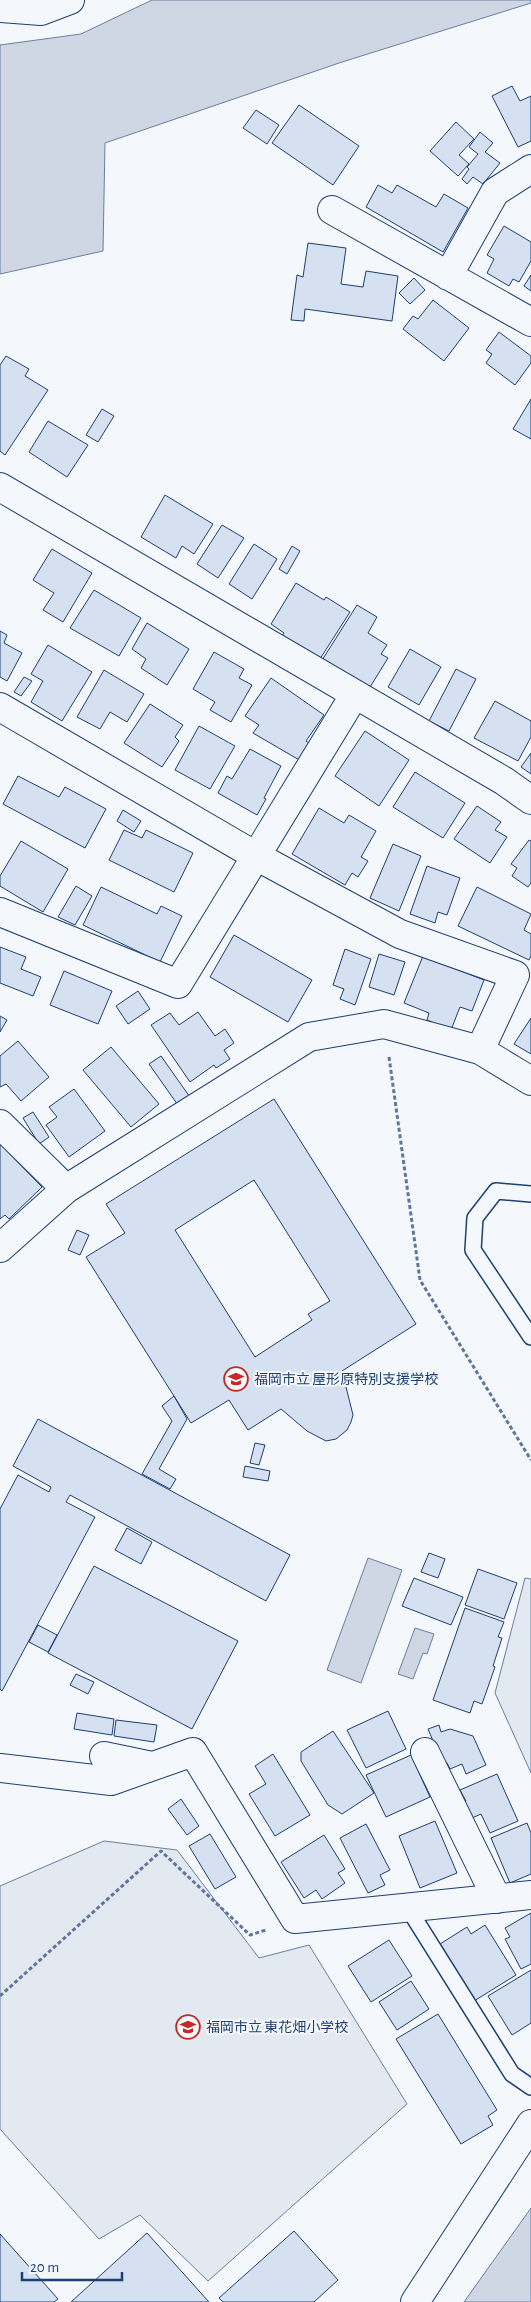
<svg xmlns="http://www.w3.org/2000/svg" width="531" height="2302" viewBox="0 0 531 2302" font-family="'Alegreya Sans','Noto Sans JP',sans-serif">
<style>
.green{fill:#e3e9f0;stroke:#687fa3}
.water{fill:#cfd7e4;stroke:#687fa3}
.building{fill:#d5e0f0;stroke:#1d3f73;fill-rule:evenodd}
.lines{fill:none;stroke-linecap:round;stroke-linejoin:round}
.service-casing{stroke:#1d3f73;stroke-width:18}
.minor-casing{stroke:#1d3f73;stroke-width:30}
.tertiary-casing{stroke:#1d3f73;stroke-width:30}
.path{stroke:#5e769c;stroke-width:3;stroke-dasharray:4 2.5;stroke-linecap:butt}
.service{stroke:#f4f7fb;stroke-width:15}
.minor{stroke:#f4f7fb;stroke-width:28}
.tertiary{stroke:#f4f7fb;stroke-width:28}
.labels{text-anchor:middle;stroke-width:4;stroke-linejoin:round;paint-order:stroke}
.poi-label{font-size:14px;fill:#1d3f73;stroke:#f4f7fb;text-anchor:start}
</style>
<rect width="100%" height="100%" fill="#f4f7fb"/>
<path class="green" d="M525 1578 531 1579V1773L495 1693Z
M104 1841 177 1850 259 1958 309 1945 407 2104 208 2281 140 2215 99 2239 0 2129V1886Z"/>
<path class="water" d="M152 0H531V3L342 62 105 143 103 251 0 274V45L81 34Z
M368 1558 402 1570 361 1683 327 1670Z
M415 1628 434 1634 427 1654 423 1653 413 1679 398 1674Z
M531 2208V2302H464Z"/>
<path class="building" d="M512 86 520 101 531 96V141L518 147 492 96Z
M299 105 359 146 333 185 272 143Z
M256 110 279 125 267 144 243 128Z
M456 122 474 139 459 155 469 164 458 176 430 151Z
M480 132 493 143 485 152 500 163 483 184 473 177 467 184 462 179 469 169 467 167 478 154 469 147Z
M378 185 392 193 397 185 436 207 444 194 468 208 443 252 366 207Z
M504 226 531 242V261L519 282 513 279 509 286 487 273 494 259 487 255Z
M308 243 346 248 341 284 363 287 366 271 398 276 392 321 305 309 304 321 291 320 297 275 303 277Z
M531 275V291L524 286Z
M414 278 425 290 410 304 399 293Z
M433 300 469 328 444 361 403 329 413 316 418 319Z
M499 332 531 356V363L515 385 486 363 492 354 486 350Z
M6 356 29 369 25 376 48 390 5 455 0 451V365Z
M531 399V439L513 429Z
M102 409 114 416 98 442 86 435Z
M48 421 88 445 67 477 29 452Z
M165 495 213 524 194 554 182 546 176 558 141 537Z
M222 525 244 538 218 578 197 564Z
M254 544 277 559 252 599 229 584Z
M292 546 300 551 287 574 279 569Z
M52 549 92 573 63 622 43 610 54 593 33 580Z
M296 583 324 600 326 597 350 612 318 662 280 639 284 633 271 624Z
M94 590 141 618 119 656 70 628Z
M357 605 377 617 368 633 387 645 381 654 388 658 367 692 319 665Z
M147 623 189 649 167 685 141 668 146 659 132 649Z
M0 631 7 635 4 643 22 653 7 681 0 677Z
M48 645 92 672 62 721 31 702 43 681 31 674Z
M410 649 441 667 419 705 388 687Z
M214 652 244 669 239 678 252 685 231 722 210 710 215 702 193 689Z
M456 669 476 679 449 731 429 721Z
M104 670 144 694 127 722 110 712 100 729 77 717Z
M24 677 32 681 21 696 14 692Z
M271 678 324 715 306 741 312 745 301 761 253 733 259 725 245 716Z
M495 701 531 721V737L518 761 474 738Z
M150 704 183 725 175 737 179 741 162 767 124 743Z
M199 726 235 746 210 789 175 770Z
M365 731 409 760 379 806 335 776Z
M250 749 281 766 264 798 266 799 257 815 218 793 227 776 232 779Z
M531 753V774L521 767Z
M415 772 465 803 443 838 393 807Z
M18 776 59 797 65 787 106 809 85 848 3 804Z
M477 806 501 822 495 830 507 837 490 863 454 839Z
M319 808 344 823 349 815 376 831 361 857 368 861 358 877 352 873 345 885 292 854Z
M123 810 141 821 134 832 117 821Z
M124 830 142 838 146 830 193 853 174 892 109 860Z
M529 840 531 841V883L528 887 512 876 517 868 511 864Z
M21 841 68 869 43 912 0 886V876Z
M393 844 421 856 399 911 370 898Z
M427 866 460 878 447 915 438 912 435 923 410 914Z
M76 886 92 896 75 925 58 917Z
M101 887 157 914 161 906 182 916 160 962 83 925Z
M477 887 531 914 524 930 531 934V956L529 960 458 926Z
M234 935 312 980 288 1022 210 977Z
M0 947 26 957 21 969 41 977 33 996 0 983Z
M345 949 371 959 355 1005 340 999 344 989 333 985Z
M379 954 405 962 394 995 369 987Z
M423 956 484 980 472 1011 460 1007 451 1030 427 1020 429 1013 404 1003Z
M64 971 112 991 98 1024 50 1005Z
M138 991 150 1009 128 1024 116 1006Z
M198 1012 215 1036 225 1029 234 1043 224 1050 230 1059 216 1068 214 1065 190 1082 151 1025 170 1013 179 1025Z
M0 1016 7 1020 0 1032Z
M531 1018V1054L514 1044Z
M18 1041 49 1077 21 1101 6 1084 0 1087V1056Z
M111 1047 159 1104 131 1127 83 1070Z
M161 1056 192 1100 180 1108 149 1064Z
M74 1089 105 1131 69 1157 46 1125 57 1117 49 1107Z
M274 1099 416 1324 342 1371 353 1415 351 1422 347 1430 336 1439 326 1441 307 1431 281 1409 248 1430 229 1400 191 1423 86 1257 125 1233 106 1204ZM254 1180 330 1301 308 1314 312 1320 255 1357 175 1230Z
M33 1112 49 1137 39 1144 23 1118Z
M0 1144 42 1187 9 1219 5 1215 0 1219Z
M77 1230 89 1235 80 1255 68 1250Z
M174 1396 187 1419 159 1469 176 1479 170 1489 142 1474 172 1421 162 1406Z
M38 1419 290 1555 266 1601 70 1495 66 1502 95 1517 2 1691 0 1689V1509L18 1475 49 1492 51 1487 13 1466Z
M255 1443 265 1445 259 1465 250 1463Z
M245 1466 270 1471 268 1481 243 1477Z
M127 1528 152 1542 141 1564 115 1550Z
M429 1553 445 1559 438 1578 421 1572Z
M94 1566 238 1641 192 1729 48 1653Z
M478 1569 517 1583 504 1619 465 1605Z
M414 1578 463 1597 451 1625 402 1606Z
M465 1608 504 1622 498 1637 502 1638 493 1666 495 1667 482 1704 474 1701 470 1713 433 1700Z
M38 1625 57 1635 48 1652 29 1642Z
M76 1674 94 1682 88 1694 70 1685Z
M388 1711 406 1749 366 1768 347 1730Z
M77 1713 114 1719 112 1735 74 1729Z
M116 1720 157 1725 154 1742 114 1736Z
M439 1725 441 1732 450 1729 473 1736 486 1765 466 1774 462 1764 450 1769 447 1763 441 1760 428 1729Z
M333 1731 374 1793 342 1814 328 1805 301 1761V1752Z
M273 1754 310 1815 275 1836 249 1794 266 1784 255 1766Z
M411 1755 430 1797 386 1817 366 1775Z
M497 1774 518 1821 490 1833 481 1814 463 1822 456 1806 466 1801 460 1790Z
M181 1799 199 1826 187 1835 168 1809Z
M435 1821 457 1873 420 1888 399 1836Z
M527 1823 531 1833V1874L510 1883 491 1838Z
M366 1824 390 1870 380 1875 385 1885 368 1893 340 1838Z
M210 1834 236 1877 215 1889 189 1846Z
M324 1835 345 1869 338 1873 345 1883 322 1899 316 1890 304 1898 281 1862Z
M531 1913V1964L521 1969 505 1939 510 1937 505 1928Z
M485 1925 516 1975 474 2001 440 1944 467 1927 471 1934Z
M389 1940 412 1976 371 2002 348 1966Z
M531 1970V2023L512 2035 488 1996Z
M411 1981 429 2009 397 2030 379 2002Z
M438 2014 497 2110 488 2116 493 2125 461 2144 396 2039Z
M294 2231 338 2280 314 2302H223L219 2298Z
M147 2233 209 2302H71Z
M0 2234 58 2299 54 2302H0Z"/>
<g class="lines">
<g class="service-casing">
<path id="service" d="M531 1194 496 1191 475 1218 473 1250 531 1337
M408 1908 512 2074 531 2087"/>
</g>
<g class="minor-casing">
<path id="minor" d="M332 210 531 322
M448 276 495 192 531 169
M0 487 504 781 531 800
M0 707 256 856 400 934 515 975 480 1050
M0 912 178 984 355 694
M0 1124 66 1189
M0 1248 66 1189 309 1037 384 1024 480 1050 531 1081
M425 1752 497 1899
M104 1756 152 1766
M0 1768 111 1781 193 1752 295 1919 531 1895
M415 2302 531 2124"/>
</g>
<g class="tertiary-casing">
<path id="tertiary" d="M0 8 41 11 70 0"/>
</g>
<path class="path" d="M389 1057 420 1280 531 1460
M0 1996 161 1851 250 1935 266 1930"/>
<use href="#service" class="service"/>
<use href="#minor" class="minor"/>
<use href="#tertiary" class="tertiary"/>
</g>
<defs>
<g id="school-ring" transform="scale(1.25)"><circle r="9.5" fill="#f4f7fb" stroke="#c62828" stroke-width="1.5"/><path d="M0-5L7-2L0 1L-7-2ZM-4 1L0 2.5L4 1V4Q0 6-4 4Z" fill="#c62828"/></g>
</defs>
<g fill-rule="evenodd">
<use href="#school-ring" x="236" y="1379"/>
<use href="#school-ring" x="188" y="2027"/>
</g>
<g class="labels">
<g class="poi-label">
<text x="254" y="1384">福岡市立 屋形原特別支援学校</text>
<text x="206" y="2032">福岡市立 東花畑小学校</text>
</g>
</g>
<path d="M22 2272v8h100v-8" fill="none" stroke="#1d3f73" stroke-width="2.5"/>
<text x="30" y="2272" font-size="15" fill="#1d3f73" stroke="#f4f7fb" stroke-width="4" paint-order="stroke">20 m</text>
</svg>
